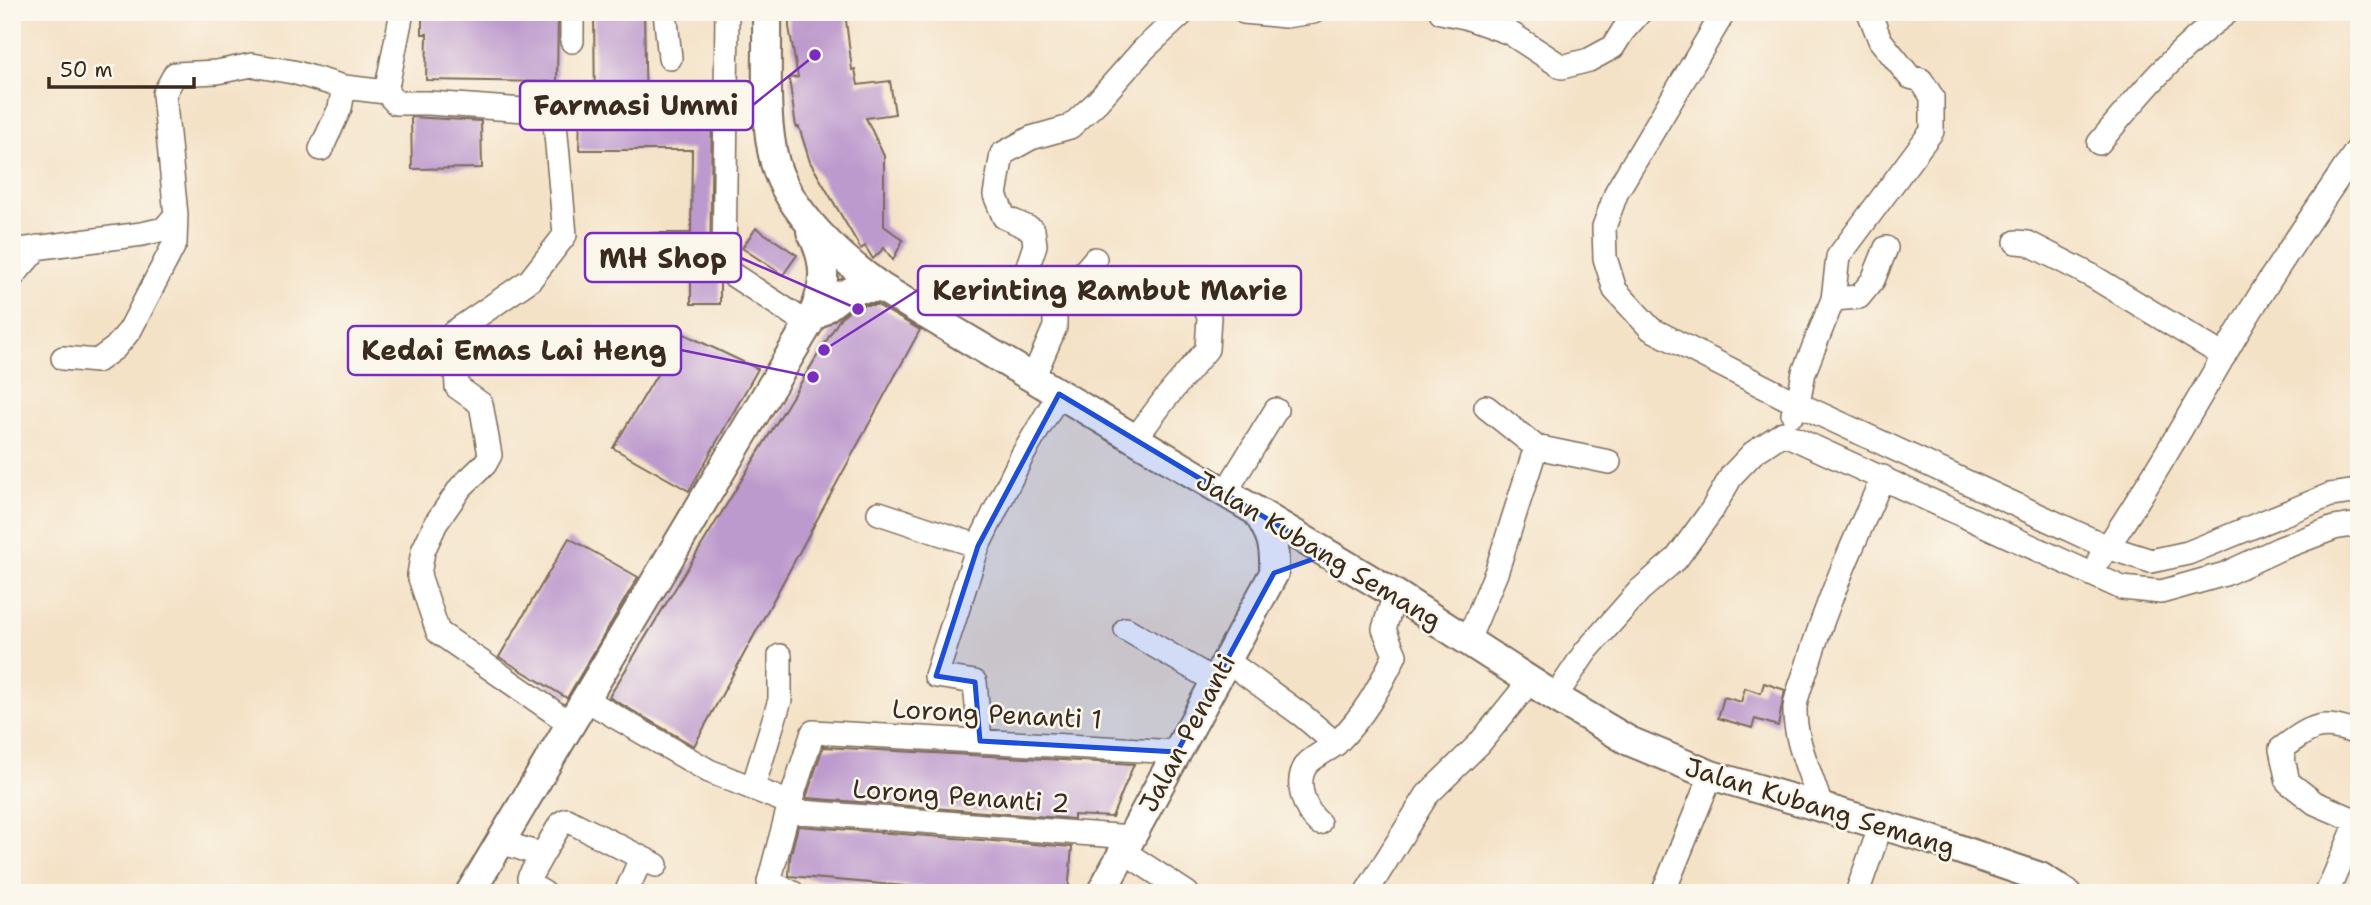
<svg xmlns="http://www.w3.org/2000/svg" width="2371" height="905" viewBox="0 0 2371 905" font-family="'Shantell Sans',sans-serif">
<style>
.building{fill:#bd9acd}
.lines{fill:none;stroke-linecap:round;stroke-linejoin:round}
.minor-casing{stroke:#7c6a59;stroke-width:26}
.major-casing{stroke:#7c6a59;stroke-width:32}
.minor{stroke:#fff;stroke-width:23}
.major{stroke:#fff;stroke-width:28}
.marked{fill:#1d4ed8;fill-opacity:0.2;stroke:#1d4ed8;stroke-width:5;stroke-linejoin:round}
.labels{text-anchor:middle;stroke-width:5;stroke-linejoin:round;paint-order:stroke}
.street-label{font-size:26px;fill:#3b2a1e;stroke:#fbf7ec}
.leader{fill:none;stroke:#7b2cbf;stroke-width:2.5}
.callout-dot{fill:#7b2cbf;stroke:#fbf7ec;stroke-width:2.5}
.callout{fill:#fbf7ec;stroke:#7b2cbf;stroke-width:2.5}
.callout-label{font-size:28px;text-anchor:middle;font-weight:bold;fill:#3b2a1e}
</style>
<rect width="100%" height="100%" fill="#fbf7ec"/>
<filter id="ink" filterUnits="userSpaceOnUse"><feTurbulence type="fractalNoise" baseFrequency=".0143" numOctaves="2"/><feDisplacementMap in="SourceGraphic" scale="14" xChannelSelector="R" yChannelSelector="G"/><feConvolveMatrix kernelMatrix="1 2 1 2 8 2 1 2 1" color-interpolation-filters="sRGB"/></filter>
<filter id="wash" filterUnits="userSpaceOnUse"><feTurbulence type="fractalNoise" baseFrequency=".00686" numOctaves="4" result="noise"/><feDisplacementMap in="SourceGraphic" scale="28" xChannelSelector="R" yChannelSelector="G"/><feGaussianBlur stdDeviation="1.57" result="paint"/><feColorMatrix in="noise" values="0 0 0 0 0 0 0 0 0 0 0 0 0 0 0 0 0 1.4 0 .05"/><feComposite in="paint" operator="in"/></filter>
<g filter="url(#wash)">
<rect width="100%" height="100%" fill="#f4e2c7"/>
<g id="blocks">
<path class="building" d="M422 12H558L557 82 426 80 427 34H422Z
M594 12H644L646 112 660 117H712L710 269 712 276 720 283V304H691V275L652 274 653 233H691L692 150H579L580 112H595Z
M789 12H845L852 70 855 69 858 85 890 81 895 114 866 118 884 156V226L903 240 893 260 884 248 873 259 865 246 861 249 810 162 799 127H796L789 78 798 77 789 27Z
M411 117 481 121 482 168 412 169Z
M756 228 797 255 783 275 742 248Z
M863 305H877L920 330 694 746 609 697 841 317 850 310Z
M682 333 758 369 689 491 613 448Z
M569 538 638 577 567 698 499 657Z
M1764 683 1785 690 1778 726 1755 719 1752 728 1718 718 1724 697 1741 702 1745 688 1761 693Z
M823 747 1134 764 1112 817 1074 815V819L806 798Z
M798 826 1072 847 1068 893H988L789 876 790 858Z"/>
</g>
</g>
<g filter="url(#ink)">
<use href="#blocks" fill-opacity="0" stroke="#7c6a59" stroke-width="2"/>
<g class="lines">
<g class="minor-casing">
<path id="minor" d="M572 12V41
M665 12 670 58
M727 12 724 269 808 324
M1244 12 1285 16 1313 12
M1441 12 1465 17 1510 33 1562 67 1589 60 1613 47 1623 31 1640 12
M1724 12 1617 191 1604 227 1605 258 1615 290 1651 329 1798 404 2107 547 2151 561 2188 553 2330 495 2359 491
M386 92 402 12
M660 103H727
M2099 143C2138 96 2178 48 2228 12
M321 149 340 108 344 87
M2016 242 2028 243 2092 276 2224 356
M12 251 142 234 164 229 176 215
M12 277 38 247
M1063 296 1095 259
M1833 299 1838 257 1932 131V97L1921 80 1910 77 1880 40 1869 12
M63 358 97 361 115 348 130 330 175 243 176 215 164 94 175 74 217 72 252 65 293 72 344 87 386 92 396 103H429L538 111 555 123 565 235 530 280 454 332 457 387 481 404 490 455 485 464 461 487 436 523 423 551 419 575 438 632 571 724
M1033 378 1055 327V312L1063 296 1033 283 1025 275 1035 245 1033 230 1004 217 995 195 1002 154 1031 138 1070 127 1097 102 1144 49 1184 12
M1793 414 1798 404 1804 372 1833 299 1859 297 1873 280 1886 248
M1135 439 1165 399 1207 349 1209 317 1195 283
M1536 447 1609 462
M1225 493 1276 410
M879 513 978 546
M2100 558C2149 486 2192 410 2236 335 2274 270 2317 209 2359 147
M1126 629 1215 681
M1468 640 1496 573 1536 447 1486 407
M1226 660 1303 716 1336 744C1328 750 1315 756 1308 763 1293 780 1304 810 1319 823
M1555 697 1586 651 1640 590 1677 558 1712 510 1732 475 1753 453 1783 433 2122 588 2161 592 2225 574 2279 549 2334 528 2359 524
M585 699 709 771 790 803
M980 741 975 682 936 676 978 546 1022 456 1059 394
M1336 744C1365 714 1377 692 1395 655L1384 629 1395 594
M753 787 780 700V656
M1821 807C1812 775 1794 742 1795 708 1796 695 1803 680 1807 667 1827 601 1855 539 1883 477
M788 811 1131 837
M2357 821 2315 803 2288 782 2281 749C2312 726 2321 719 2359 734
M501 842 542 855 561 823 567 820 656 865
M1123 851 1187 893
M542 855 529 878 531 885 544 893
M626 893 641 858
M793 893 769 882 790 803 813 732 1177 752
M1366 893 1427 795 1479 744 1530 681
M1663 893 1711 775
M1857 893 1881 825
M2327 893 2359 818"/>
</g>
<g class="major-casing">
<path id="major" d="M767 12C768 58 763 119 775 163 789 212 841 259 882 288L1395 594 1555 697 1629 741 1711 775 1929 839 2040 877 2066 893
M812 318 842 295 860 288H882
M470 893 812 318C826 285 828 264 811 231
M1101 893 1274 573C1275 545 1272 535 1257 512"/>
</g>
<use href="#minor" class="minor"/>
<use href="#major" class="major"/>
</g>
</g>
<path class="marked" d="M1059 394 1341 563 1316 558 1274 573 1177 752 980 741 975 682 936 676 978 546Z"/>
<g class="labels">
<g class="street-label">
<text transform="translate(1319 550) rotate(31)" y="9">Jalan Kubang Semang</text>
<text transform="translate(997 714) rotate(3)" y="9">Lorong Penanti 1</text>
<text transform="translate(1187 733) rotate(-62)" y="9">Jalan Penanti</text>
<text transform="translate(961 796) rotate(4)" y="9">Lorong Penanti 2</text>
<text transform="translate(1820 807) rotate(17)" y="9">Jalan Kubang Semang</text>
</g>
</g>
<path class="leader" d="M815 55L753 105M858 309L741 258M824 350L918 290M813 377L681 350"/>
<g class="callout-dot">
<circle cx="815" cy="55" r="7"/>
<circle cx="858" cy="309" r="7"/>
<circle cx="824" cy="350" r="7"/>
<circle cx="813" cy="377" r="7"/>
</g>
<g class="callout">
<rect x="520" y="81" width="233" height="49" rx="7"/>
<rect x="585" y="233" width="156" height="49" rx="7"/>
<rect x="918" y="266" width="383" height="49" rx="7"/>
<rect x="348" y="326" width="333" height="49" rx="7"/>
</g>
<g class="callout-label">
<text x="636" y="115">Farmasi Ummi</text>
<text x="663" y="268">MH Shop</text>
<text x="1110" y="300">Kerinting Rambut Marie</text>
<text x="514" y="360">Kedai Emas Lai Heng</text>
</g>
<rect width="2371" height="905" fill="none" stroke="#fbf7ec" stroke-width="42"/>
<path d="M49 77v10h145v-10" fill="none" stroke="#3b2a1e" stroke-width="3.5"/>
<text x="60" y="77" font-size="21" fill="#3b2a1e" stroke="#fbf7ec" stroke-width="5" paint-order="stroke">50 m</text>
</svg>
